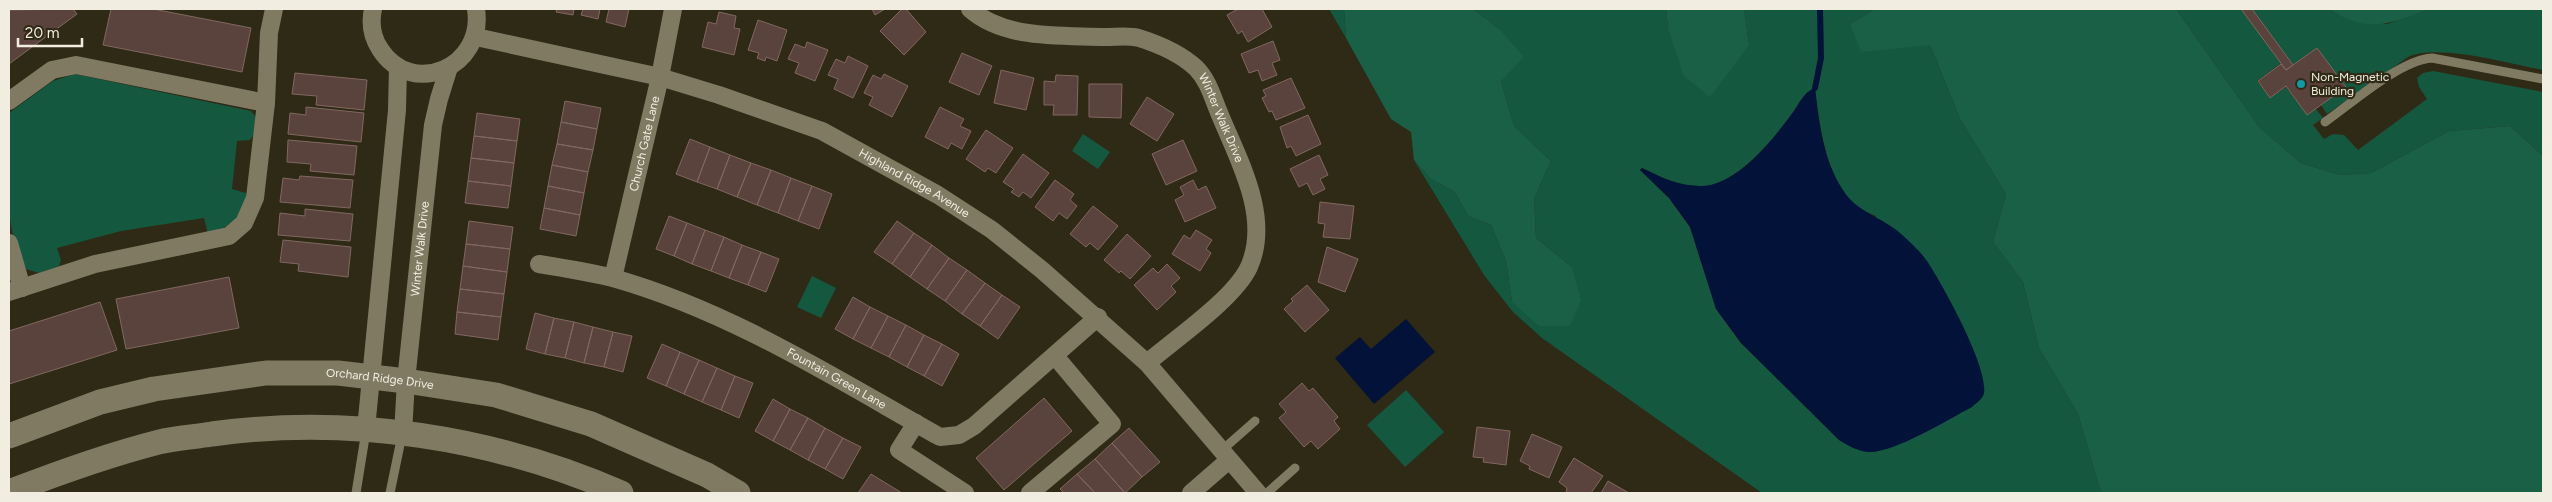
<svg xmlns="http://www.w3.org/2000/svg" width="2552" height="502" viewBox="0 0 2552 502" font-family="Figtree,sans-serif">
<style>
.green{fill:#145840;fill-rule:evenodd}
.forest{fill:#1a6047}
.water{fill:#021239}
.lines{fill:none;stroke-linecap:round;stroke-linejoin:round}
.stream{stroke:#021239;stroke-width:6}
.building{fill:#5b433d;stroke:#816760}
.lane{stroke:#807a63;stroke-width:9}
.street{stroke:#807a63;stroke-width:18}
.secondary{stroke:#807a63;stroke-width:25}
.culture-dot{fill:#0f9aa8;stroke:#2f2a15;stroke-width:2}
.labels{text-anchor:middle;stroke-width:4.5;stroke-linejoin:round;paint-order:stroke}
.poi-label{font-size:12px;fill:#f1eee1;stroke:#2f2a15;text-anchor:start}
.street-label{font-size:12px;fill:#f1eee1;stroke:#2f2a15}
</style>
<rect width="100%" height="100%" fill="#2f2a15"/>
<path class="green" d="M1329 9H1344L1346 38Z
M1473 9H1666L1668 28 1749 45 1744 9H1875L1850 24 1930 45 1960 119 2006 194 1993 242 2023 282 2039 348 2078 414 2101 493H1762L1542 338 1513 312 1484 275 1414 160 1431 179 1455 192 1468 216 1491 225 1506 261 1512 302 1572 267 1536 238 1534 199 1551 161 1514 126 1501 81 1498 28ZM1815 88C1820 127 1825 176 1855 205 1861 210 1869 213 1876 216L1839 440 1741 343 1716 309 1690 227 1669 198 1640 170 1642 168C1660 177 1679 186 1700 186 1735 187 1772 141 1791 115 1799 105 1803 92 1815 88Z
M2176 9H2241L2281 63 2257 81 2270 98 2286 87 2307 115 2316 109 2323 118 2313 125 2324 139 2333 134 2344 135 2358 150 2427 99 2419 87 2417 78 2423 73 2433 71 2543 92V156L2510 126 2449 131 2371 173 2340 175 2301 163 2260 128Z
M2252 9H2329L2337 14 2387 24 2430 9H2543V70C2511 64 2437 43 2408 57L2327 114 2321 105 2345 86 2317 48 2293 65Z
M75 74 251 111 256 117 253 136 250 140 237 141 232 189 246 193C250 214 225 230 208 234L204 218 121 231 57 248 61 260 59 266 39 273 26 269C0 224 9 162 9 113L53 81Z
M1083 134 1110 152 1098 169 1072 151Z
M812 276 836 288 821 318 797 307Z
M1406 390 1444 432 1405 467 1367 425Z"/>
<path class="forest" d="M1344 9H1473L1498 28 1524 57 1501 81 1514 126 1551 161 1534 199 1536 238 1572 267 1581 300 1570 326H1539L1512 302 1506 261 1491 225 1468 216 1455 192 1431 179 1414 160 1411 132 1391 119 1346 38Z
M1666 9H1744L1749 45 1710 97 1684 76 1668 28Z
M1875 9H2176L2260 128 2301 163 2340 175 2371 173 2449 131 2510 126 2543 156V493H2101L2078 414 2039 348 2023 282 1993 242 2006 194 1960 119 1930 45 1861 52 1850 24Z
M2329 9H2430C2390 24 2367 34 2329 9Z"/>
<path class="water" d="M1815 88C1819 122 1823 160 1843 190 1856 212 1882 217 1900 233 1909 241 1920 251 1927 261 1941 282 1993 374 1983 396 1981 400 1975 404 1972 407 1949 419 1892 454 1868 452 1857 451 1849 446 1839 440L1741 343 1716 309 1690 227 1669 198 1640 170 1642 168C1660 177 1679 186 1700 186 1735 187 1772 141 1791 115 1799 105 1803 92 1815 88Z
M1406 319 1435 352 1374 404 1335 358 1360 337 1371 349Z"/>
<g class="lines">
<path class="stream" d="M1815 88 1821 58 1820 9"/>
</g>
<path class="building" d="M73 9 77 14 9 64V10Z
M111 9H153L251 28 242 72 103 45Z
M557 9H574L573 15 556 12Z
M583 9H600L598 19 581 15Z
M609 9H629L625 27 606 22Z
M872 9H885L875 15Z
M902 9H906L926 32 904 55 880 31Z
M1238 9H1262L1272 27 1248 42 1242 31 1238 34 1227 15Z
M2241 9H2252L2293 65 2286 70Z
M719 12 736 16 734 28 740 29 734 55 702 47 708 22 716 24Z
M758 20 787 30 777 61 766 57 765 61 757 58 759 53 748 50Z
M1273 41 1280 60 1272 63 1277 75 1262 81 1258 70 1249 73 1241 54Z
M807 42 828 50 815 81 795 73 799 63 788 59 795 44 805 48Z
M2317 48 2346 87 2307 115 2286 86 2270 98 2258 81 2281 64 2286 70Z
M962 53 992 66 979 95 949 82Z
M848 56 868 66 853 98 834 89 838 79 828 75 836 59 845 63Z
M1001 70 1034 78 1026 110 994 103Z
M295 73 367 80 364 110 316 105 317 96 292 94Z
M884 74 908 86 892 117 869 105 873 97 864 93 873 75 881 79Z
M1056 75 1078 76 1077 115H1053L1054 105H1044V81L1055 82Z
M1291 78 1305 108 1276 120 1272 111 1269 112 1262 98 1266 96 1263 90Z
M1089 84H1122L1121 118 1089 117Z
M1147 97 1174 114 1157 141 1130 124Z
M565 101 601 108 597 129 561 122Z
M306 107 364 113 361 142 288 134 290 113 306 115Z
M940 107 964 119 960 126 971 131 962 149 951 143 948 149 925 137Z
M477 113 520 119 517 141 474 136Z
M1308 115 1321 144 1296 156 1291 146 1287 148 1280 127Z
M561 122 597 129 593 150 557 144Z
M986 130 1013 148 996 173 988 168 985 172 966 159Z
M474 136 517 141 514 163 471 158Z
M690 139 710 147 697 182 676 174Z
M288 140 357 146 354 175 310 171 311 164 287 162Z
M1183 140 1197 171 1166 185 1152 154Z
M557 144 593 150 588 172 552 165Z
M710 147 730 155 717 189 697 182Z
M1023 154 1049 173 1031 198 1023 192 1019 197 1011 192 1014 189 1003 182Z
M730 155 751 163 737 197 717 189Z
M1319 155 1328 175 1320 179 1325 189 1313 195 1307 183 1299 187 1290 169Z
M471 158 514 163 511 186 468 181Z
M751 163 771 170 757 205 737 197Z
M552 165 588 172 584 193 548 186Z
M771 170 791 178 778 213 757 205Z
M300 176 353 180 350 208 280 202 283 178 299 180Z
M791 178 812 186 798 221 778 213Z
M1055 180 1074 194 1070 200 1077 206 1067 219 1059 213 1053 221 1035 207Z
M1193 180 1198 190 1206 186 1216 208 1185 222 1175 200 1184 195 1180 187Z
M468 181 511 186 508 208 465 203Z
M548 186 584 193 580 215 544 208Z
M812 186 832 194 819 229 798 221Z
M1320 202 1354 206 1350 239 1323 237 1325 224 1318 223Z
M1093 206 1118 226 1098 250 1090 243 1086 247 1070 234Z
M544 208 580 215 576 236 540 229Z
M305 209 353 214 350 241 278 235 280 213 305 216Z
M669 216 687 223 674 256 656 249Z
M469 221 513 227 510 249 466 244Z
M897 221 914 233 892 264 874 252Z
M687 223 705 230 692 264 674 256Z
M705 230 724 237 711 271 692 264Z
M1196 230 1212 240 1206 249 1211 253 1200 271 1172 254 1184 235 1190 239Z
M914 233 932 245 910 277 892 264Z
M1127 234 1151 256 1130 279 1121 271 1119 273 1104 260Z
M724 237 742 245 729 278 711 271Z
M283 240 351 247 348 277 298 271 299 264 280 262Z
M466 244 510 249 507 272 463 266Z
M742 245 761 252 748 285 729 278Z
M932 245 949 258 927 289 910 277Z
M1327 247 1358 259 1345 292 1318 282Z
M761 252 779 259 766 292 748 285Z
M949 258 967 270 945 301 927 289Z
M1167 264 1180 278 1171 286 1176 292 1157 310 1134 285 1153 268 1158 273Z
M463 266 507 272 504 294 460 289Z
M967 270 985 283 962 314 945 301Z
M229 277 239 328 126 349 116 299Z
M985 283 1002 295 980 326 962 314Z
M1307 285 1329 310 1305 332 1284 309 1293 301 1291 299Z
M460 289 504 294 501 317 457 312Z
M1002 295 1020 307 998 339 980 326Z
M853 297 870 307 853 339 835 329Z
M100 302 117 350 9 384V331Z
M870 307 888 316 871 348 853 339Z
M457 312 501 317 498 340 455 334Z
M535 313 554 318 545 354 526 349Z
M888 316 906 325 889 357 871 348Z
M554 318 574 322 565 358 545 354Z
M574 322 593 327 584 363 565 358Z
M906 325 924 335 907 367 889 357Z
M593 327 613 332 604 367 584 363Z
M613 332 632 336 623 372 604 367Z
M924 335 942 344 924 376 907 367Z
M662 344 680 352 666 386 647 378Z
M942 344 959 354 942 386 924 376Z
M680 352 699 360 684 394 666 386Z
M699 360 717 368 702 402 684 394Z
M717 368 735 376 721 410 702 402Z
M735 376 753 383 739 418 721 410Z
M1302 383 1309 391 1313 388 1338 417 1334 421 1340 429 1318 449 1311 441 1304 447 1279 418 1286 412 1279 404Z
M1044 398 1072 431 1004 490 976 458Z
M773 399 790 409 773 441 755 431Z
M790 409 808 418 790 450 773 441Z
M808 418 825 428 808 460 790 450Z
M1477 427 1510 431 1506 465 1483 462 1484 458 1473 457Z
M825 428 843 438 825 469 808 460Z
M1129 428 1160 462 1142 477 1112 443Z
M1532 434 1562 447 1549 478 1529 469 1530 466 1520 461Z
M843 438 861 447 843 479 825 469Z
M1112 443 1142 477 1125 493 1095 459Z
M1574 458 1603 476 1591 493H1566L1567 488 1559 482Z
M1095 459 1125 493H1095L1077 474Z
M871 474 902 493H858Z
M1077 474 1095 493H1064L1060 489Z
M1608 481 1629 493H1601Z"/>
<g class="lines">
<path class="lane" d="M2325 122C2352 103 2400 60 2432 58L2543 79
M1221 451 1255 421
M356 493 366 431
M390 493 402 435
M1267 493 1295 468"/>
<g class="street">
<path d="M373 9C370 23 372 37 380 49 412 99 485 67 476 9"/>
<path id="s1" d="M970 9C1005 40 1062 35 1105 37 1116 37 1129 35 1139 38 1158 44 1181 54 1196 68 1209 81 1213 99 1220 115 1239 161 1271 217 1249 267 1234 299 1175 339 1147 363"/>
<path id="s2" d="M476 37 660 77 719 95 822 131 938 195 992 230 1042 270 1147 363 1258 493"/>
<path d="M9 101 52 70 76 65 266 103"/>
<path d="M9 243 22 288"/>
<path id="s3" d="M539 264C564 268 589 272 613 278 730 311 835 378 940 437L959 435 974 426 1098 317"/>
<path id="s4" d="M613 278 660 77 673 9"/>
<path d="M9 292 95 264 229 236 244 223 255 198 266 103 269 33 274 9"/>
<path d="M916 423 899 450 965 493"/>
<path d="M366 429 397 110 398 67"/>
<path id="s5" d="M403 433 406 381 433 125 439 99 449 67"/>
<path d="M1030 493 1112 424 1055 356"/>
<path d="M1191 493 1229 460"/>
</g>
<g class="secondary">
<path id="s6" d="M9 436 100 402 154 389 266 373H338L406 381 496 395 591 424 707 475 738 493"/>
<path d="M9 492C58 473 108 455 159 442 176 438 194 437 212 434 350 415 493 437 621 493"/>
</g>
</g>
<circle class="culture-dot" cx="2301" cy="84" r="5"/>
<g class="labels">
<g class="poi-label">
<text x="2311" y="81">Non-Magnetic<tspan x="2311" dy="14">Building</tspan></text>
</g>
<g class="street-label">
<text dy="4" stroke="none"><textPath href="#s1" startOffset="296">Winter Walk Drive</textPath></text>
<text dy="4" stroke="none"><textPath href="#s4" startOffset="138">Church Gate Lane</textPath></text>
<text dy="4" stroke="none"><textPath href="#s2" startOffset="465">Highland Ridge Avenue</textPath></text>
<text dy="4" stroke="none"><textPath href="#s5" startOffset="185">Winter Walk Drive</textPath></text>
<text dy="4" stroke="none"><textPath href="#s3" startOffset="321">Fountain Green Lane</textPath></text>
<text dy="4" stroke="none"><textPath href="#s6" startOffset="380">Orchard Ridge Drive</textPath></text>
</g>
</g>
<rect width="2552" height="502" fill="none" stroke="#f1eee1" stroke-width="20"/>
<path d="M18 38v8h64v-8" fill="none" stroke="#f1eee1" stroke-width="2.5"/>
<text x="25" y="38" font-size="15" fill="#f1eee1" stroke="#2f2a15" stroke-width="4" paint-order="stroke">20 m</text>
</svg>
